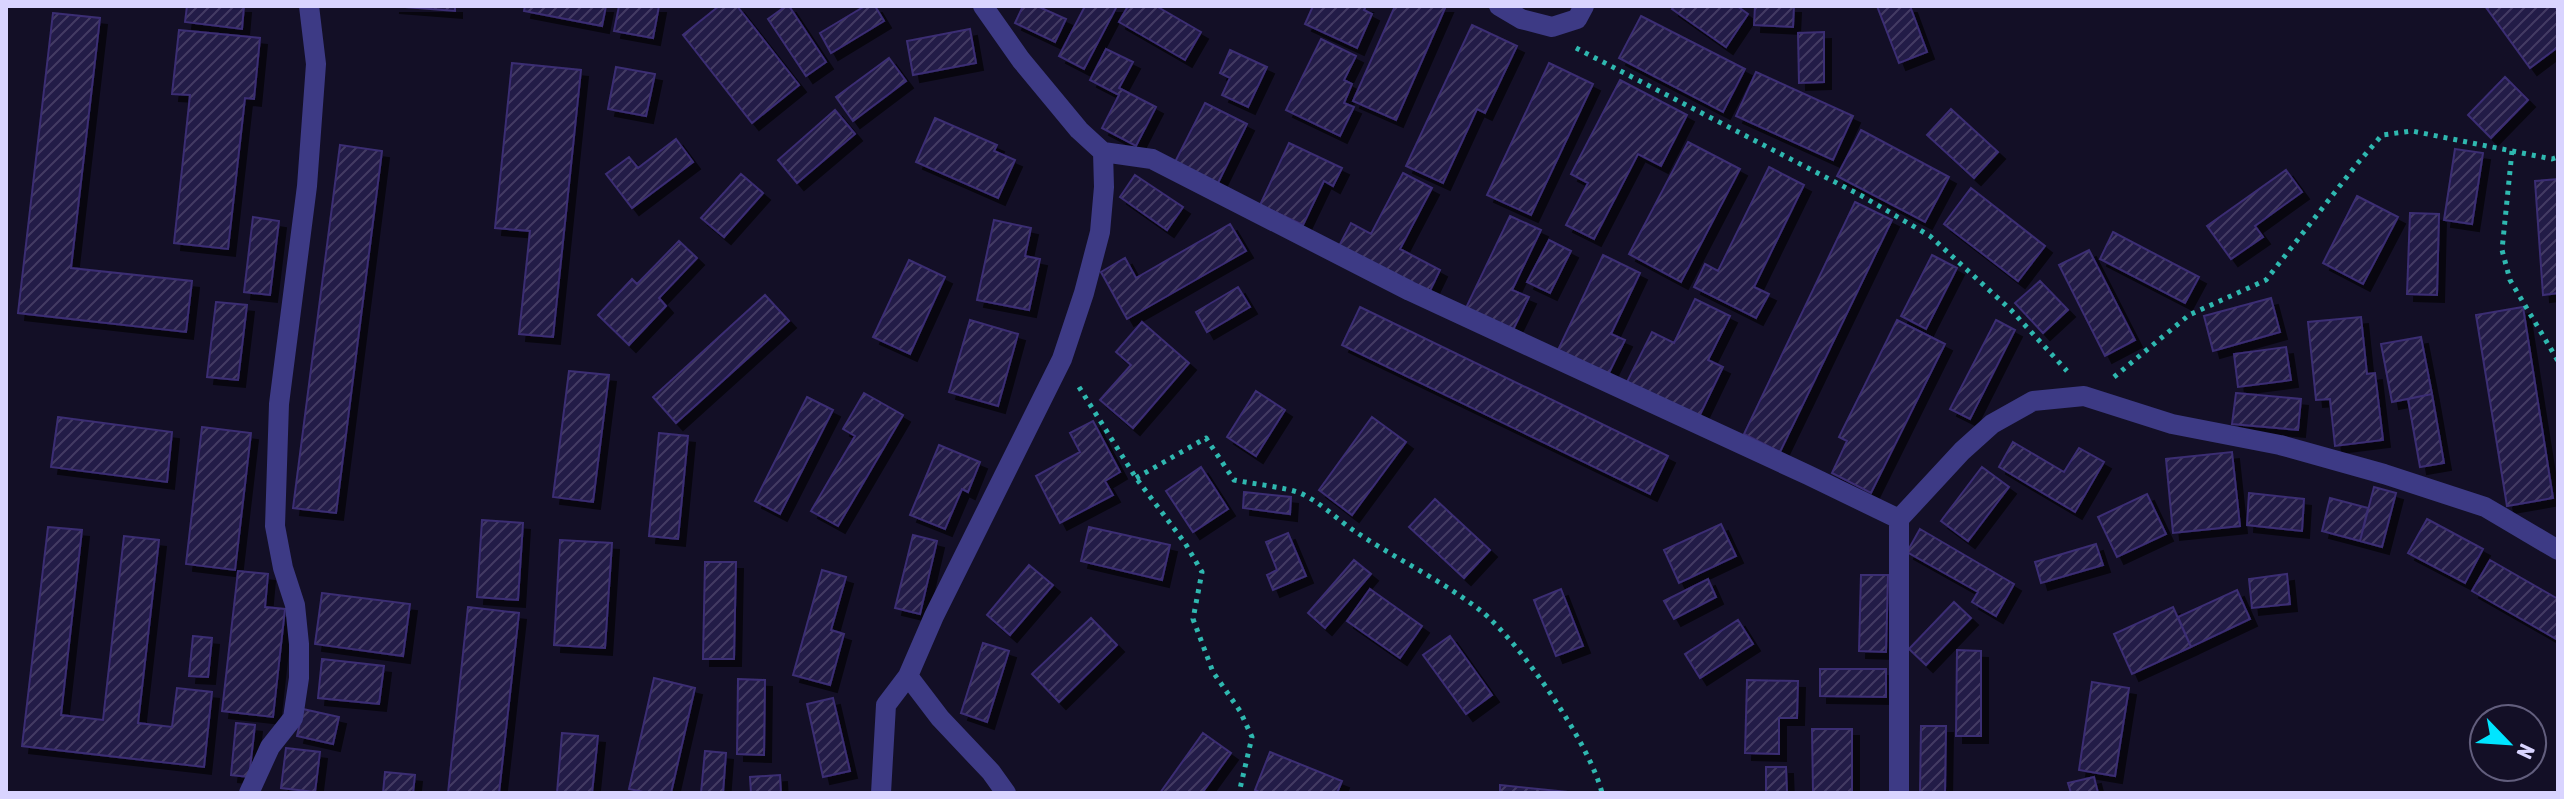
<svg xmlns="http://www.w3.org/2000/svg" width="2564" height="799" viewBox="0 0 2564 799" font-family="'Asap Condensed',sans-serif">
<style>
.building{fill:url(#building-hatch);stroke:#3b2d73;stroke-width:2;filter:url(#shadow)}
.lines{fill:none;stroke-linecap:round;stroke-linejoin:round}
.path{stroke:#2fb8b0;stroke-width:5;stroke-dasharray:4 6;stroke-linecap:butt}
.minor{stroke:#3d3a85;stroke-width:20}
</style>
<defs>
<pattern id="building-hatch" width="6" height="6" patternUnits="userSpaceOnUse" patternTransform="scale(2)"><rect width="6" height="6" fill="#241b47"/><path d="M-1 1l2-2M0 6l6-6M5 7l2-2" fill="none" stroke="#433b63"/></pattern>
<filter id="shadow"><feDropShadow dx="7" dy="7" stdDeviation="0" flood-color="#0009"/></filter>
</defs>
<rect width="100%" height="100%" fill="#130f26"/>
<path class="building" d="M187 6H244L242 29 185 22Z
M392 6H455V11Z
M525 6H606L602 26 524 11Z
M619 6H659L653 38 614 31Z
M719 6H737L799 85 752 123 683 35Z
M786 6H789L826 62 806 76 768 19Z
M865 6H875L884 21 831 53 820 33Z
M1023 6H1037L1066 19 1055 42 1015 23Z
M1085 6H1117L1084 69 1059 56Z
M1128 6H1156L1201 32 1185 60 1119 22Z
M1313 6H1366L1364 10 1372 14 1357 48 1305 24Z
M1395 6H1446L1396 120 1353 101Z
M1674 6H1737L1748 14 1726 47 1672 9Z
M1755 6H1794L1793 27 1754 25Z
M1877 6H1910L1927 52 1899 63Z
M2485 6H2554L2558 11V47L2530 68Z
M53 13 100 18 71 268 192 281 186 332 18 313Z
M1641 16 1745 69 1723 112 1619 58Z
M1472 25 1517 46 1485 113 1477 109 1443 183 1406 166Z
M970 29 976 63 913 75 907 41Z
M179 30 260 38 254 99 245 98 228 249 174 243 190 95 172 94Z
M1824 32V82L1799 83 1798 33Z
M1321 39 1356 56 1344 80 1352 84 1344 103 1354 107 1340 136 1286 110Z
M1106 49 1133 62 1119 88 1156 107 1136 146 1102 128 1119 95 1090 80Z
M1230 50 1267 67 1248 107 1222 95 1230 78 1220 73Z
M889 58 906 81 853 121 836 97Z
M512 63 581 70 553 337 519 334 530 231 495 228Z
M1549 63 1593 84 1531 215 1487 195Z
M616 67 655 74 646 116 608 109Z
M1756 72 1853 116 1833 160 1736 116Z
M2505 77 2528 100 2491 138 2468 115Z
M1620 80 1687 115 1661 166 1638 154 1594 239 1566 225 1588 183 1571 174Z
M1205 103 1247 124 1217 185 1174 164Z
M1951 109 1998 152 1974 178 1927 135Z
M835 110 855 134 797 183 778 160Z
M935 118 997 145 994 151 1015 160 998 198 916 162Z
M1861 130 1949 177 1925 222 1837 176Z
M676 139 693 162 632 208 606 174 629 157 638 168Z
M1688 142 1740 169 1681 282 1629 254Z
M1289 143 1342 168 1333 186 1324 181 1303 225 1260 205Z
M340 145 382 151 336 513 293 508Z
M2455 149 2483 153 2472 224 2444 220Z
M1769 167 1804 185 1754 287 1769 294 1756 318 1694 287 1705 264 1718 271Z
M2286 170 2302 192 2255 226 2263 237 2231 259 2207 226Z
M1403 173 1432 188 1400 249 1440 270 1428 295 1338 248 1351 223 1371 234Z
M741 174 763 193 724 237 701 218Z
M1135 175 1183 207 1167 230 1120 197Z
M2558 179V293L2543 295 2535 181Z
M1971 188 2045 246 2018 281 1944 224Z
M2357 196 2398 217 2363 284 2323 263Z
M1855 202 1892 220 1780 452 1744 434Z
M2410 213 2439 214 2437 295 2407 294Z
M1510 216 1541 230 1512 290 1529 297 1512 332 1465 310Z
M253 217 279 221 270 295 244 292Z
M994 220 1031 228 1025 256 1040 259 1029 310 977 300Z
M1230 224 1246 251 1127 319 1101 272 1125 258 1136 278Z
M2113 232 2199 277 2185 303 2100 259Z
M1549 240 1571 251 1550 293 1527 282Z
M679 241 697 258 659 298 666 306 629 345 598 315 632 279 637 284Z
M2089 250 2135 340 2105 356 2059 265Z
M1603 255 1640 273 1611 334 1625 340 1608 375 1558 350Z
M1932 255 1957 268 1926 329 1901 316Z
M909 260 945 277 910 354 873 337Z
M2040 281 2068 310 2043 333 2015 303Z
M1238 287 1250 307 1207 332 1196 312Z
M765 295 789 321 676 423 653 397Z
M2271 298 2280 332 2213 351 2204 316Z
M1695 299 1730 316 1708 360 1723 367 1698 419 1626 384 1652 332 1674 343Z
M216 302 247 305 238 380 207 377Z
M1360 307 1668 456 1650 494 1342 345Z
M2523 307 2553 498 2507 506 2476 315Z
M2361 317 2367 374 2375 373 2383 440 2335 446 2330 399 2316 400 2308 322Z
M970 320 1018 334 998 406 949 392Z
M1897 320 1945 344 1871 493 1832 473 1847 441 1839 437Z
M1996 320 2015 330 1970 419 1950 409Z
M1142 322 1189 363 1133 428 1100 400 1131 365 1116 352Z
M2421 337 2432 394 2392 402 2381 344Z
M2286 347 2291 380 2238 387 2234 354Z
M569 371 609 375 593 502 553 497Z
M1256 391 1285 410 1256 456 1227 437Z
M864 393 903 415 838 526 811 511 855 436 843 429Z
M2236 393 2301 399 2298 430 2232 424Z
M2432 394 2444 463 2420 467 2408 399Z
M807 397 833 410 780 514 755 501Z
M58 417 172 432 167 482 51 467Z
M1372 417 1406 442 1352 515 1319 490Z
M1093 421 1120 472 1105 481 1113 495 1060 523 1036 476 1080 452 1070 433Z
M202 427 251 433 235 570 186 564Z
M659 433 688 436 678 539 649 536Z
M2013 442 2064 472 2079 448 2104 462 2075 512 1999 467Z
M939 445 980 462 968 492 962 489 945 529 910 515Z
M2232 452 2240 526 2173 533 2166 459Z
M1201 467 1228 509 1193 532 1166 491Z
M1982 467 2009 487 1968 541 1941 521Z
M2374 487 2396 493 2382 547 2360 541Z
M1244 492 1291 497 1290 514 1243 508Z
M2249 493 2304 499 2302 531 2247 525Z
M2147 494 2166 534 2117 557 2098 517Z
M2330 498 2368 508 2360 541 2322 531Z
M1435 499 1490 550 1464 578 1409 527Z
M2427 519 2483 549 2465 583 2408 553Z
M482 520 523 523 518 600 477 597Z
M1721 524 1736 556 1679 583 1664 550Z
M48 527 82 530 61 715 103 720 124 536 159 540 138 723 172 727 177 688 212 692 204 767 22 746Z
M1089 527 1170 545 1162 580 1081 561Z
M1920 529 2014 584 1996 616 1972 602 1978 592 1907 552Z
M1288 533 1306 576 1273 590 1267 575 1277 570 1266 542Z
M913 535 937 541 920 614 895 608Z
M560 540 612 543 605 648 554 645Z
M2096 544 2103 565 2041 583 2035 562Z
M1354 560 1371 574 1325 628 1308 613Z
M2490 560 2558 599V640L2472 591Z
M705 562H736L734 659H703Z
M1029 565 1053 585 1010 635 987 615Z
M822 570 846 577 831 630 844 634 830 685 793 675Z
M238 571 268 574 265 607 285 609 273 717 222 711Z
M2287 574 2290 604 2252 608 2249 579Z
M1861 575H1888L1886 652 1859 651Z
M1708 579 1716 597 1674 619 1664 601Z
M1370 589 1422 626 1400 658 1347 621Z
M1561 589 1583 646 1556 656 1534 600Z
M2237 590 2250 619 2191 647 2178 617Z
M322 593 410 604 403 656 315 644Z
M1954 602 1971 618 1926 665 1909 649Z
M468 607 519 613 499 793H448Z
M2173 607 2191 647 2132 674 2114 634Z
M1091 618 1117 645 1059 702 1032 674Z
M1738 620 1753 644 1700 678 1685 654Z
M193 636 212 638 208 677 189 676Z
M1450 636 1492 695 1466 714 1423 655Z
M983 643 1009 651 987 722 961 713Z
M1957 650 1981 651V736H1956Z
M322 659 384 666 379 704 318 698Z
M1820 669H1886V697L1820 696Z
M654 678 695 688 671 793H648L629 789Z
M738 679 765 680 764 755 737 754Z
M1747 680 1798 681 1797 718H1779V754L1745 753Z
M2092 682 2129 688 2115 776 2079 770Z
M833 698 850 771 823 777 807 704Z
M303 709 339 717 333 744 297 736Z
M236 723 255 725 249 777 231 775Z
M1921 726H1946L1945 793H1920Z
M1812 729H1852V793H1813Z
M562 733 598 736 592 793H557Z
M1203 733 1231 753 1202 793H1160Z
M286 748 320 752 315 792 281 788Z
M705 751 726 753 723 793H701Z
M1270 752 1342 781 1337 793H1261L1255 790Z
M1766 767H1786L1787 793H1766Z
M385 772 415 775 413 793H383Z
M780 775 781 793H751L750 777Z
M2094 777 2098 793H2071L2068 783Z
M1500 785 1578 793H1500Z"/>
<g class="lines">
<path class="path" d="M1576 48 1862 196 1930 236 2011 310 2067 371
M2512 151 2502 250 2510 280 2558 361
M2114 377 2189 315 2266 280 2357 164 2382 135 2412 131 2552 159 2558 157
M1079 387 1136 478 1185 543 1202 572 1193 619 1213 672 1240 711 1252 737 1239 793
M1136 478 1206 438 1234 480C1253 484 1284 487 1300 493 1319 501 1339 521 1356 532 1396 559 1443 581 1481 611 1520 642 1590 744 1602 793"/>
<path class="minor" d="M1499 6 1521 19 1552 27 1577 19 1584 6
M1103 152 1152 159 1410 291 1808 475 1899 519
M908 676 940 718 991 772 1006 793
M249 793 270 747 293 718 299 678V644L295 605 283 568 275 526 279 404 307 186 316 64 309 6
M881 793 886 705 908 676 934 616 1062 359 1084 293 1100 232 1104 187 1103 152 1079 130 1021 60 983 6
M1899 793V519L1962 451 1992 424 2033 401 2084 396 2172 424 2280 445 2384 474 2485 507 2558 550"/>
</g>
<rect width="2564" height="799" fill="none" stroke="#d9d4ff" stroke-width="16"/>
<g transform="translate(2508 743) rotate(115)"><circle r="38" fill="#130f26" stroke="#625e7d" stroke-width="2"/>
<path d="M0-6L14 30L0 20L-14 30Z" fill="#00e5ff"/>
<text y="-12" font-size="22" font-weight="bold" text-anchor="middle" fill="#d9d4ff">N</text>
</g>
</svg>
